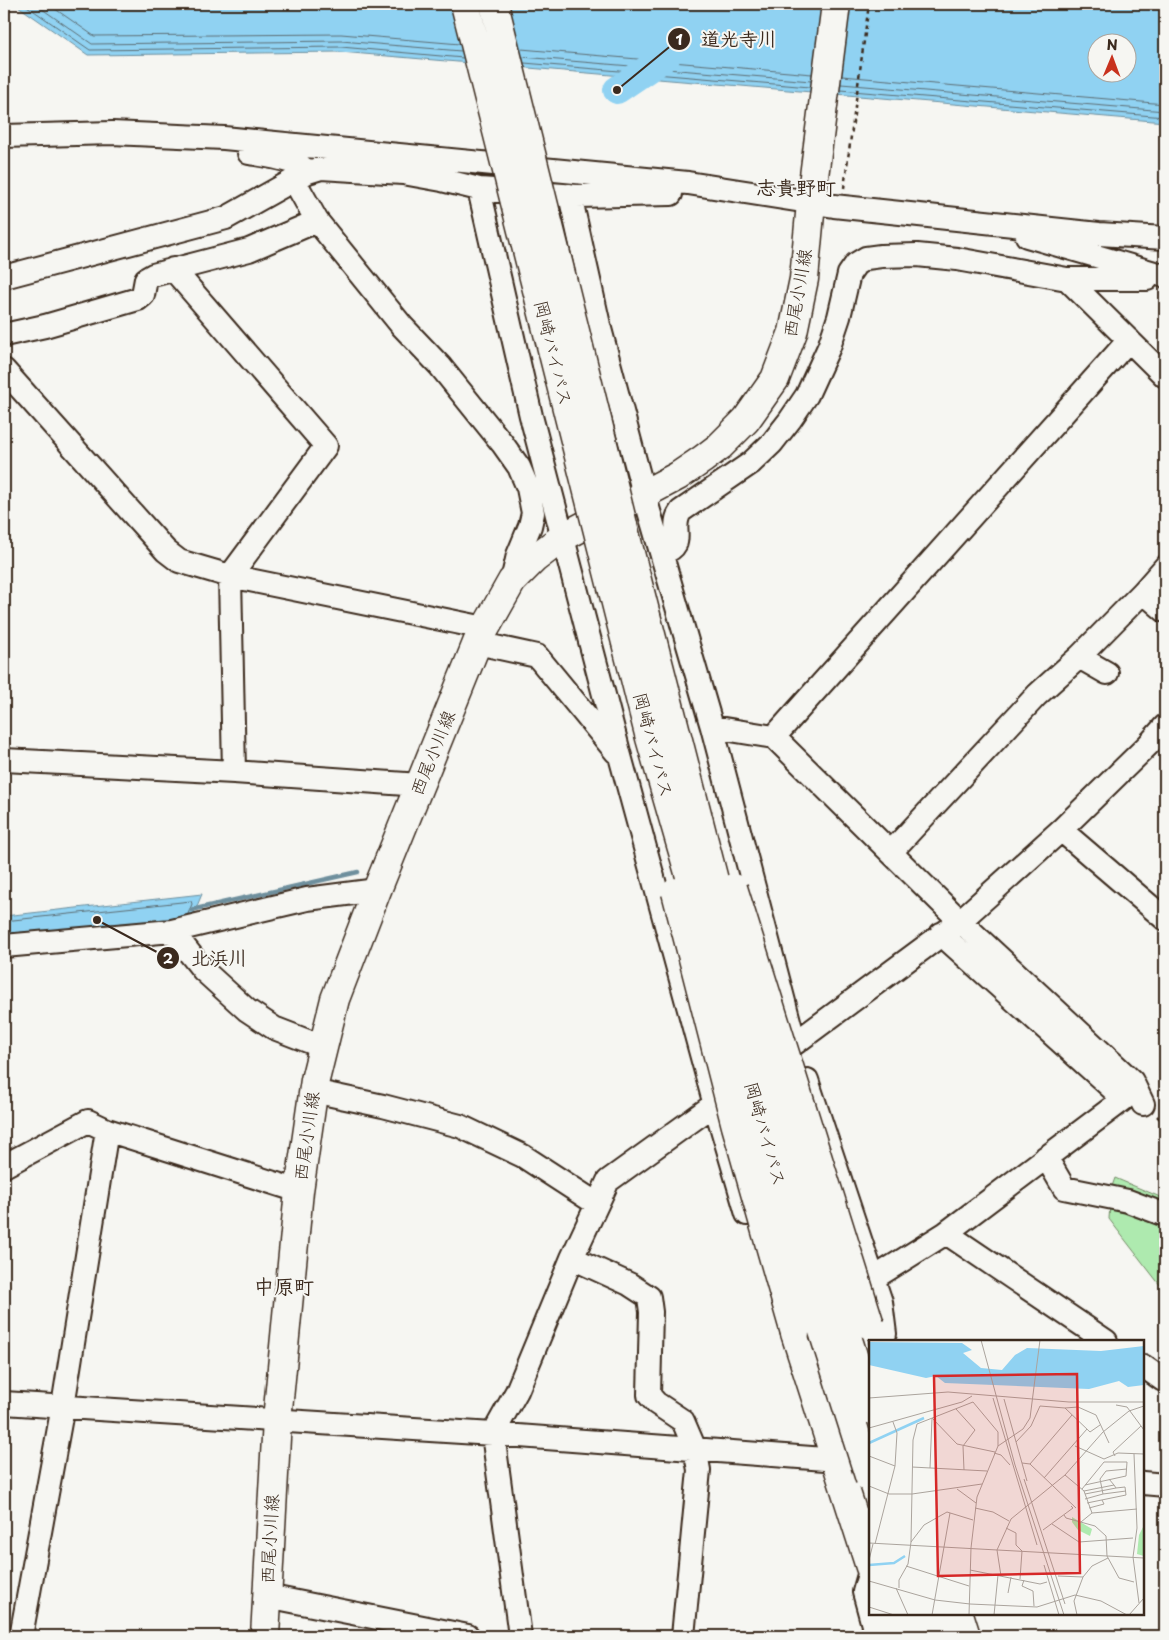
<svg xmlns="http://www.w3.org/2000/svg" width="1169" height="1640" viewBox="0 0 1169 1640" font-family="'Playpen Sans','Klee One',sans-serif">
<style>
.green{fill:#aeeaaf;stroke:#748a66}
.water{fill:#90d2f2;stroke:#6e8f9d;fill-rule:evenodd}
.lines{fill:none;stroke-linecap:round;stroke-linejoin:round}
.shore{stroke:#5d6d73;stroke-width:1}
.stream{stroke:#6e8f9d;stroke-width:4.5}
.river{stroke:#90d2f2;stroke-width:28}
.minor-casing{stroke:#3b2a1e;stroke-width:26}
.major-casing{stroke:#3b2a1e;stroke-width:31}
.highway-casing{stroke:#3b2a1e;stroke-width:31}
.path{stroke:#3b2a1e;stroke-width:2.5;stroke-dasharray:4 4;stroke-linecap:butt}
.minor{stroke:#f6f6f2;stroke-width:22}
.major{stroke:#f6f6f2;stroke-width:28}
.highway{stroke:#f6f6f2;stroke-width:28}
.highway-bridge-casing{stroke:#3b2a1e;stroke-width:31;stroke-linecap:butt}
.highway-bridge{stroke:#f6f6f2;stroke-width:28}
.labels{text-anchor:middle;stroke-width:4;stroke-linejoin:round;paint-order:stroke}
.street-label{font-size:18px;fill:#3b2a1e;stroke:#f6f6f2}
.quarter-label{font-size:20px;font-weight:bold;fill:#3b2a1e;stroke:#f6f6f2}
.inset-river{fill:none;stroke:#90d2f2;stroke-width:2.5}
.inset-road{fill:none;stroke:#aba49d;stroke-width:1}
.view{fill:#d62828;fill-opacity:0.15;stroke:#d62828;stroke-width:2.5}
.inset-edge{fill:none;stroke:#3b2a1e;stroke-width:2.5}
.leader{fill:none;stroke:#3b2a1e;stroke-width:2}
.callout-dot{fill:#3b2a1e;stroke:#f6f6f2;stroke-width:2}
.mark-label{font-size:15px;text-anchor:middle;font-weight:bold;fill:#fff}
.callout-label{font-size:19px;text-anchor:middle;font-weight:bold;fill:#3b2a1e;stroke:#f6f6f2;stroke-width:4;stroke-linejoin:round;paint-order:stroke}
</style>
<rect width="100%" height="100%" fill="#f6f6f2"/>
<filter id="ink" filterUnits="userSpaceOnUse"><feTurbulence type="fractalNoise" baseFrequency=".02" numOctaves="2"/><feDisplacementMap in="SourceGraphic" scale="10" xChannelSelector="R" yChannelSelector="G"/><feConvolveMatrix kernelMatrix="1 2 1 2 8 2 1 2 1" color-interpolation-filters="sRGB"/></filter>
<g filter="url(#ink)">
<path class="green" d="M1115 1178 1165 1199V1288L1160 1285 1109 1219 1111 1189Z"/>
<path class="water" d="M15 4H1165V122L340 52 88 55ZM1096 42H1126V72H1096Z
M202 894 190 923 4 938V916Z"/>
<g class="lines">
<path class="shore" d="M24 4 90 50 341 47 463 58
M35 4 92 44 341 41 461 51
M48 4 94 36 341 34 460 44
M521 49 812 74
M522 57 811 81
M524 63 810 87
M842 76 1165 104
M841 84 1165 111
M840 90 1165 117
M4 921 191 901 192 904 188 914"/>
<path class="stream" d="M191 910 358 872"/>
<path class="river" d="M617 90 667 56"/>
<g class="minor-casing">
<path id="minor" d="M4 136 112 133 224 138 688 183 834 206 1099 234 1165 238
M249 153C265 156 298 159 308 172
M294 180 317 221
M479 189 531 416 620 756 715 1105 747 1214
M570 195 599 325 644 494 712 727 794 1040
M1027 236 1165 276
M173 269 326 446 230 576 234 772
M4 277 226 218 308 172 321 168 403 173 442 180 479 189 577 196 671 194
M1067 279H1147
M4 335 45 326 138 299 143 295 146 279 153 275 249 250 317 221 402 326 440 366 502 443 519 467 528 488 533 513 530 526 518 555 512 581
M4 370 166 551 179 561 230 576 485 628
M662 553C689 545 668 528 681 511L751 463 772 443 790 420 807 395 829 347 839 317 849 274 856 264 866 258 881 256 917 255 957 259 1067 279 1165 376
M1143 592 1165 611
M477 643 537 656 616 752
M1079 657 1107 673
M712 727 774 737 960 921 1132 1081 1143 1104
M774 737 1129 340
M4 760 234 772 420 785
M1061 830 1165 919
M891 852 1037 695 1079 657 1143 592 1165 567
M172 931 203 970 247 1010 274 1028 323 1047
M4 946 172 931 307 899 377 890
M771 1061 960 921 1061 830 1149 744 1165 726
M807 1080 881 1302 885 1334 881 1341
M313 1091 383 1106 460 1126 523 1156 597 1204
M1046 1157 1064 1188 1128 1201 1165 1215
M4 1166 88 1121 107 1130 299 1191
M946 1233 1106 1341
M572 1258 629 1284 649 1297 651 1312 649 1395 656 1403 683 1421 695 1449 699 1470 683 1636
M874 1278 946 1233 1124 1099 941 934
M1143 1366 1163 1380H1165
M4 1403 493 1434 851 1461
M1143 1483 1165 1485
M870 1571 864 1592 876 1636
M267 1596 468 1636
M21 1636 63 1406 107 1130
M520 1636 493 1434 517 1391 572 1258 608 1181 726 1096"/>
</g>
<g class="major-casing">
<path id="major" d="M265 1636 277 1420 299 1191 315 1080 335 999 377 890 477 643 512 581 534 559 563 537 678 476 703 459 720 446 746 420 775 379 793 332 804 279 812 192 836 4"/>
</g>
<g class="highway-casing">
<path id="highway" d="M795 1333 870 1567
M885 1614 892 1636
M913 1614 920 1636
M935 1614 942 1636
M959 1614 966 1636"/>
</g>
<path class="path" d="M844 188 869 4
M1157 1116 1165 1124"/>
<use href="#minor" class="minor"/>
<use href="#major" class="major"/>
<use href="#highway" class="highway"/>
<g class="highway-bridge-casing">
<path id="highway-bridge" d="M465 4 650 738 809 1287 870 1479
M494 4 629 549 735 962 830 1283 870 1409
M733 888 870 1325
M676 892 736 1126 795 1333"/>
</g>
<use href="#highway-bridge" class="highway-bridge"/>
</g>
</g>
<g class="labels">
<g class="street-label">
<text transform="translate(798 293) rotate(-80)" y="6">西尾小川線</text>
<text transform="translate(553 353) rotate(76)" y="6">岡崎バイパス</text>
<text transform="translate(653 745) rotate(75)" y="6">岡崎バイパス</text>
<text transform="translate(433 753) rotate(-68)" y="6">西尾小川線</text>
<text transform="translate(765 1134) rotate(74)" y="6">岡崎バイパス</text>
<text transform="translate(307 1136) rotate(-82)" y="6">西尾小川線</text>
<text transform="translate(270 1539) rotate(-87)" y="6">西尾小川線</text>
</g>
<g class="quarter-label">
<text x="796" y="195">志貴野町</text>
<text x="284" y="1294">中原町</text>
</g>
</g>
<g transform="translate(869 1340)">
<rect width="275" height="275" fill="#f6f6f2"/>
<path d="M203 177 223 189 221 196 209 190 203 182ZM275 185V216L268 214 270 195Z" fill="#aeeaaf"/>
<path d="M0 2 93 3 103 10 94 13 112 28 133 30 146 15 158 8 232 11 275 6V45L259 47 250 41 220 49 76 43 67 36 57 38 0 25Z" fill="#90d2f2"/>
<path class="inset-river" d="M0 103 55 78M0 225 25 223 36 216"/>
<path class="inset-road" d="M112 0 146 125 195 275M0 58 79 52 200 62H275M124 58 168 205M135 59 158 141M247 65 258 67 275 90M196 68 209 67 227 75 240 103M87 69 106 90 94 106 95 130M63 78 88 104 126 112M0 88 93 62 103 56M147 102 162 86 171 66 196 68 221 92 231 85M206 106 235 119 249 113 275 114M125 113 132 115 141 125M265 114 268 188 264 217 270 263M0 116 26 126M246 116 244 112 272 86M153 123 161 124 207 168M161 124 203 75M43 127 118 131M61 128 63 78M196 135 215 151 223 173 212 182M175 138 218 89M155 139 196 264M0 146 20 154H43L113 144M88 149 107 163M213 149 235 122H258L257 136 216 145M215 151 245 145 240 139M216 154 247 148M234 154 257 151M216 159 234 154 231 139 237 131 258 129M218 163 257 155 256 147 247 148 245 145M106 168 124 172 140 181M220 168 235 164 233 160M223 173 268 169M195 175 197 178 226 186 237 196 238 216 250 238 265 242M183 184 210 202 264 198M137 188 147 193V205L153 211 151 239M174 190 204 168 202 166M42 202 55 185 78 172 104 180M0 203 275 218M6 204 26 126 28 93 24 82M0 220 4 204M175 225 190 275M37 226 100 246M101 230 171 244 178 242M132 236 128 210 142 179 196 135 234 92 260 71 275 66M189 236 214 237M155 240 153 246 164 251 165 266M0 241 66 260 101 264 168 267 206 255 232 261 258 275M27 248 39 275M30 248V240L39 224 42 202 44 100 48 84 104 62 129 92V106M139 253 142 237M0 267 25 275M63 275 81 173M100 275 102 208 108 157 129 106 154 89 161 78 171 0M125 275 129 235M208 275 205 261 214 237 223 226 239 218M260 275 275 258"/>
<path class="view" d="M208 34 211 233 69 236 65 36Z"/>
<rect width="275" height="275" class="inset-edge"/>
</g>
<path class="leader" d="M617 90L679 39M97 920L168 958"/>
<g class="callout-dot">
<circle cx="617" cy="90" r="5"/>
<circle cx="97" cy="920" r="5"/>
<circle cx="679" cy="39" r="12"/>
<circle cx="168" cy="958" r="12"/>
</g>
<g class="mark-label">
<text x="679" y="45">1</text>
<text x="168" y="964">2</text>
</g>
<g class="callout-label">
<text x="739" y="46">道光寺川</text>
<text x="219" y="965">北浜川</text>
</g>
<rect width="1169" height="1640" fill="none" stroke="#f6f6f2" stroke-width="20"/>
<rect x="10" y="10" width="1149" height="1620" fill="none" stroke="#3b2a1e" stroke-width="2" filter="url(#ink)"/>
<g transform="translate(1112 58) rotate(1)"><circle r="24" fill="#f6f6f2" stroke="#aba49d"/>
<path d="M0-4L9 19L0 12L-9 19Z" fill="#c8321e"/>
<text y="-8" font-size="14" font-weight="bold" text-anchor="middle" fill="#3b2a1e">N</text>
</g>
</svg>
